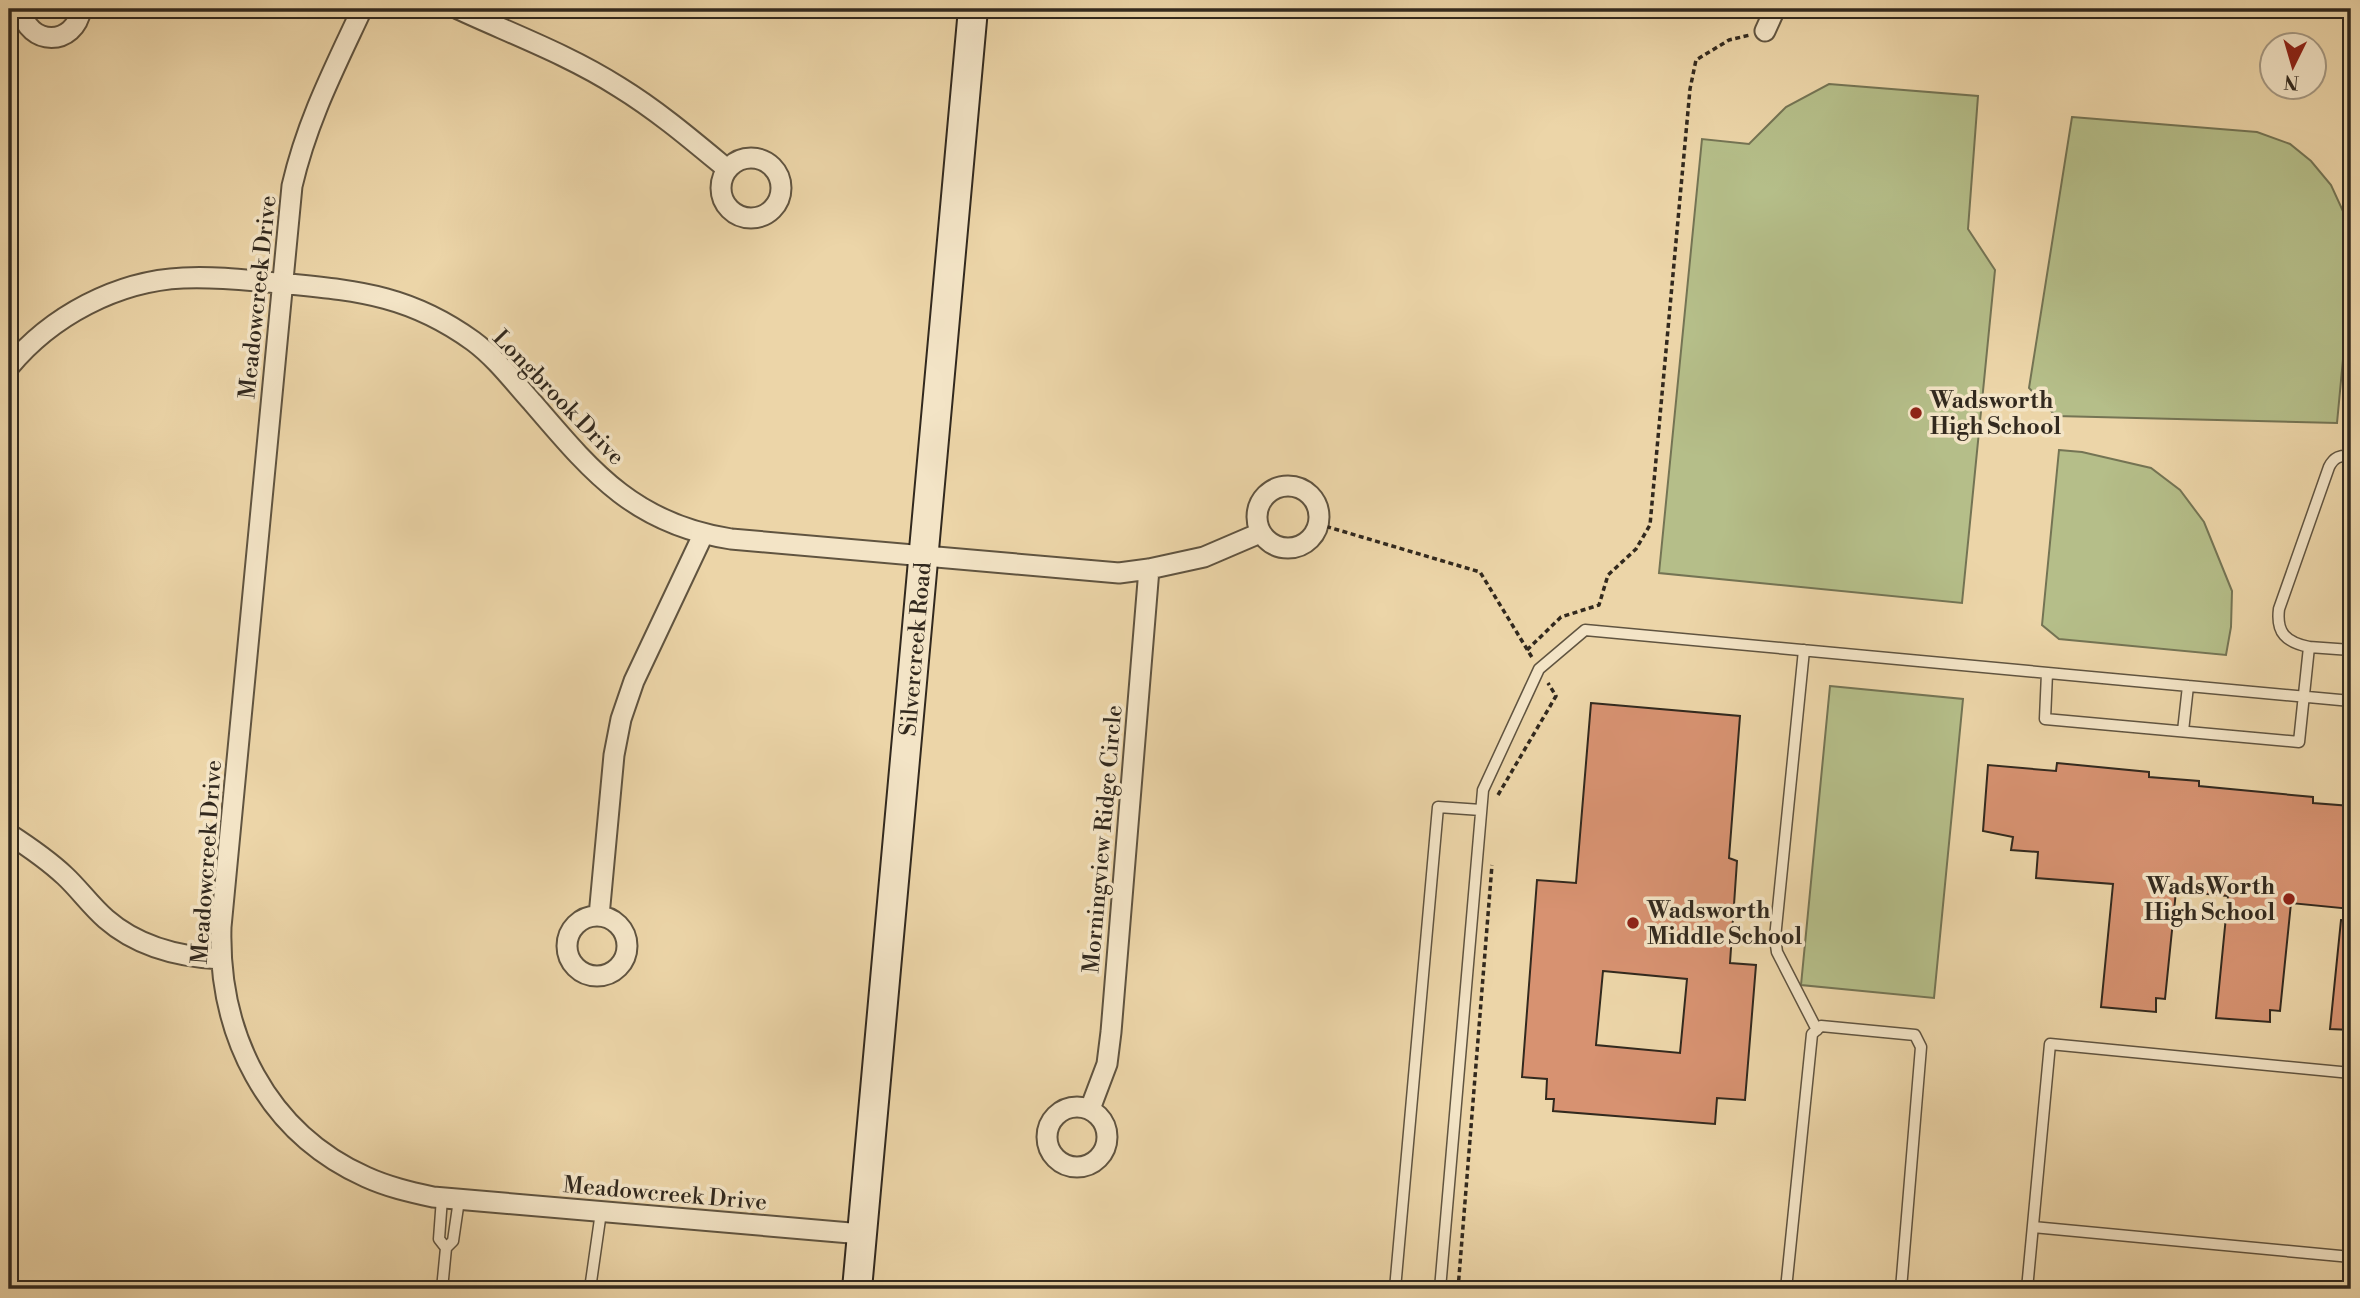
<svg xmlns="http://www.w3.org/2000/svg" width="2360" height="1298" viewBox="0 0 2360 1298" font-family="'Libre Bodoni',serif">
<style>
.green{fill:#b5be89;stroke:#747454;stroke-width:2}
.building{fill:#d79271;stroke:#32291e;stroke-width:2;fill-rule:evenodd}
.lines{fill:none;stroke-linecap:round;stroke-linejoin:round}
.lane-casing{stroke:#605440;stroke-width:13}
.street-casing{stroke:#605440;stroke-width:23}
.secondary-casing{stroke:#32291e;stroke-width:32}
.path{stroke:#32291e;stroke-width:3.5;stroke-dasharray:5 3.5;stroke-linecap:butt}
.lane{stroke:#f3e4c6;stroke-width:10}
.street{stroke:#f3e4c6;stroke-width:19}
.secondary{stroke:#f3e4c6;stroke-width:28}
.poi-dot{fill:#8f2418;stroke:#f3e4c6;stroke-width:2.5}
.labels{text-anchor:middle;stroke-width:7;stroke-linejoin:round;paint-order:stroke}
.street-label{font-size:23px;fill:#32291e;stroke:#f3e4c6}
.poi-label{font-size:23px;font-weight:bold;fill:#32291e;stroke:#f3e4c6;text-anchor:start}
</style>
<rect width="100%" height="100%" fill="#ecd5a8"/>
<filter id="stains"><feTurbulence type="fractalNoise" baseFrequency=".00286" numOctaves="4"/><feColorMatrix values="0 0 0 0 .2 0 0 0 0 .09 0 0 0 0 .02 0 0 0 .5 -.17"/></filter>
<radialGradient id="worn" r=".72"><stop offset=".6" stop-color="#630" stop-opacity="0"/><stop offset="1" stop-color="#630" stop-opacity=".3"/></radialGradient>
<path class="green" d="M1829 84 1978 96 1968 229 1995 270 1962 603 1659 573 1702 139 1749 144 1786 107Z
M2072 117 2257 132 2290 144 2311 161 2331 185 2348 222 2351 244V274L2337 423 2056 416 2029 388Z
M2059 450 2082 452 2151 468 2180 490 2204 522 2232 591 2231 627 2226 655 2059 639 2042 625Z
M1830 686 1963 699 1934 998 1801 985Z"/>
<path class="building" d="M1591 703 1740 716 1729 858 1737 861 1730 963 1756 965 1745 1100 1717 1098 1715 1124 1553 1111 1554 1099H1546L1547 1079 1522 1077 1537 880 1576 883ZM1603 971 1687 979 1680 1053 1596 1045Z
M2057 763 2149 772V777L2199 781V786L2313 797V803L2351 806V909L2291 903 2280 1011 2270 1010V1022L2216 1018 2228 896 2176 891 2165 999 2156 998V1012L2101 1007 2113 884 2036 878 2038 852 2011 850 2013 837 1983 831 1988 765 2056 771Z
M2341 920 2351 921V1030L2330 1029Z"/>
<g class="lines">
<g class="lane-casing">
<path id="lane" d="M2309 647 2351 650
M1804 650 1775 938 1777 952 1817 1030
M2047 673 2045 719 2299 742 2309 647C2286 642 2276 633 2279 609L2329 467C2334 457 2340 455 2351 456
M2183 731 2188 686
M442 1198 439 1239 446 1248
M2033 1227 2351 1257
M442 1289 446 1248 453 1241 459 1200
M590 1289 601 1212
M1395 1289 1438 807 1481 810
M1440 1289 1483 790 1539 669 1585 630 2351 701
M1786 1289 1812 1034 1821 1026 1915 1035 1921 1047 1901 1289
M2027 1289 2050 1044 2351 1073
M2349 1289 2351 1266"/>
</g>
<g class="street-casing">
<path id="street" d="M21 9C28 47 75 47 81 9
M362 9C334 69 307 121 292 186L221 927C218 1034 266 1132 366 1177 388 1187 410 1192 433 1197L862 1234
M458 9C512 34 569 55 619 87 658 111 692 140 727 169
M1765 31 1775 9
M721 188a30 30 0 1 1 60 0a30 30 0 1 1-60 0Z
M9 367C51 316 117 281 183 278 218 276 254 281 289 284 362 291 412 297 473 341 496 358 513 381 532 402 592 472 634 524 731 539L1119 573 1149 569 1204 557 1260 533
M1257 517a31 31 0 1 1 62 0a31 31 0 1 1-62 0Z
M9 834C29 847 48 860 65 876 79 889 91 906 106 919 138 947 179 957 221 959
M567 946a30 30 0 1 1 60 0a30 30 0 1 1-60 0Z
M599 916 614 755 621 719 634 681 703 535
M1047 1137a30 30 0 1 1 60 0a30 30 0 1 1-60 0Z
M1090 1109 1107 1064 1111 1032 1149 569"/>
</g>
<g class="secondary-casing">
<path id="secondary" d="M857 1289 973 9"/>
</g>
<path class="path" d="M1318 524 1480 572 1533 659
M1527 650 1561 617 1599 605 1608 575 1636 549 1650 525 1690 89 1696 60 1729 40 1750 35
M1498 795 1556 696 1548 683
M1458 1289 1492 865"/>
<use href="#lane" class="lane"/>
<use href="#street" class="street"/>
<use href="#secondary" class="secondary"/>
</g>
<g class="poi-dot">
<circle cx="1916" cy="413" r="7"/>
<circle cx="2289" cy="899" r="7"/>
<circle cx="1633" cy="923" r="7"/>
</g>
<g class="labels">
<g class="street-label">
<text transform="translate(257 297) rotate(-84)" y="8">Meadowcreek Drive</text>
<text transform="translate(559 397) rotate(46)" y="8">Longbrook Drive</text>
<text transform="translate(915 649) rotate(-85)" y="8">Silvercreek Road</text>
<text transform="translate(1102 839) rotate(-85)" y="8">Morningview Ridge Circle</text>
<text transform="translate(206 862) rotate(-86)" y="8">Meadowcreek Drive</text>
<text transform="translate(665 1193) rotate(5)" y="8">Meadowcreek Drive</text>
</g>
<g class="poi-label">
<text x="1930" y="408">Wadsworth<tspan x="1930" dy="26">High School</tspan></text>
<text x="2275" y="894" text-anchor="end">WadsWorth<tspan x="2275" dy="26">High School</tspan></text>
<text x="1647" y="918">Wadsworth<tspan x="1647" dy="26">Middle School</tspan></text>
</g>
</g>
<rect width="2360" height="1298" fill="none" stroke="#ecd5a8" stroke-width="35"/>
<rect x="10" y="10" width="2339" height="1277" fill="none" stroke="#32291e" stroke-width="3.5"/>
<rect x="18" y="18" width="2325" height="1263" fill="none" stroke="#32291e" stroke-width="2"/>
<g transform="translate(2293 66) rotate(185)"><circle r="33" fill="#f3e4c6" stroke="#a69983" stroke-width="2"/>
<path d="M0-5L12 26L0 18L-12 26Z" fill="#8f2418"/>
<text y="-10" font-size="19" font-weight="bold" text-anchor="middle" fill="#32291e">N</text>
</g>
<rect width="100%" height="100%" filter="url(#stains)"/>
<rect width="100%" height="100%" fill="url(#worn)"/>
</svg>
